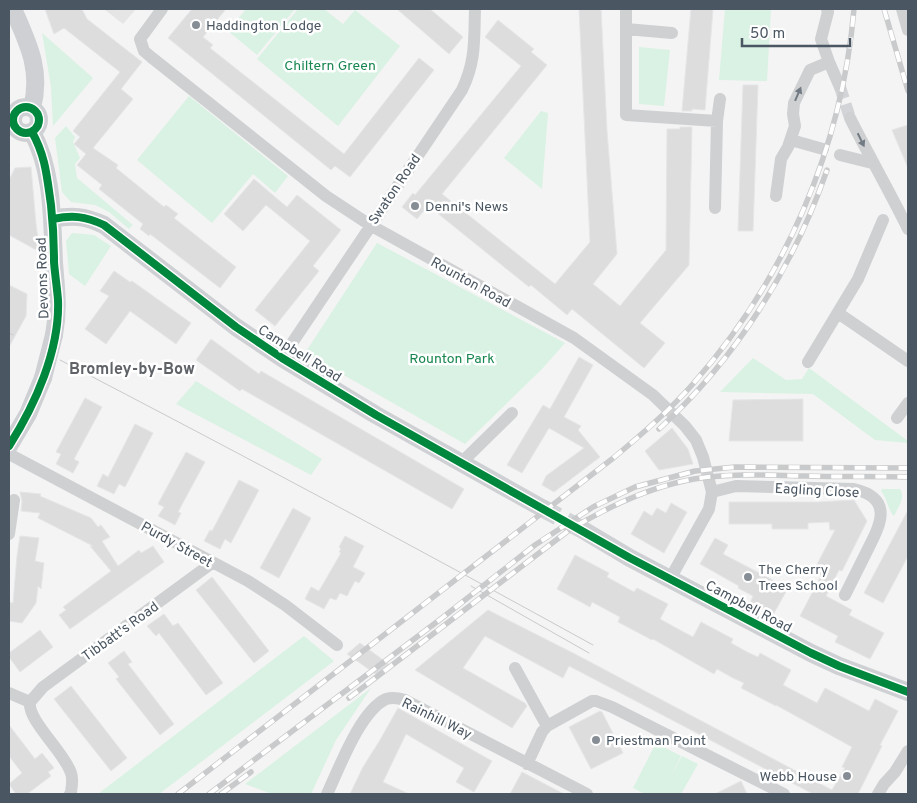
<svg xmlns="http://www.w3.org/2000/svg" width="917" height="803" viewBox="0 0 917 803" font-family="Overpass,sans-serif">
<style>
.education{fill:#e6e5e6}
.green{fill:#d9f2e3}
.building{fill:#ddddde;stroke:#e5e6e7}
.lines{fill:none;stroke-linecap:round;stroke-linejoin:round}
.street-tunnel{stroke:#d2d4d7;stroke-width:12;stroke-dasharray:12 6;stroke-linecap:butt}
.secondary-tunnel{stroke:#d2d4d7;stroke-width:18;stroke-dasharray:18 9;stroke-linecap:butt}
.street{stroke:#ced0d2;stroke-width:12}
.secondary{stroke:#ced0d4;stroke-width:18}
.tram{stroke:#c9cacc;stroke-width:1}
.rail-casing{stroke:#c9cacc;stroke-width:5.5}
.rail{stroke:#fff;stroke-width:4;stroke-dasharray:11;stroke-linecap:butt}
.secondary-bridge{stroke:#ced0d4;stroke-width:18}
.cycleway-casing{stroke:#fff;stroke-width:11}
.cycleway{stroke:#00873e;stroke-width:8}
.oneway{fill:#727b83}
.poi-dot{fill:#868d94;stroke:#fff;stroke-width:2}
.labels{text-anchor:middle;stroke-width:5;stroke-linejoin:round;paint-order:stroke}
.poi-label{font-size:14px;fill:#4a5661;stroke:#fff;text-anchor:start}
.park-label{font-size:14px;fill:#17864f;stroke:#fff}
.street-label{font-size:14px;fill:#4a5661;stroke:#fff}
.quarter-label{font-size:16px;font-weight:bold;fill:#5f6368;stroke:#fff}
</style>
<rect width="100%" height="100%" fill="#f4f4f4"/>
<path class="education" d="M104 9H136L123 24Z"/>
<path class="green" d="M246 9H295L257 55 228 31Z
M298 9H324L343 24 355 10 400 46 338 126 257 59Z
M725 9H771L767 81 719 80Z
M42 33 93 78 53 126 51 87Z
M639 47 670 50 664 106 639 104Z
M189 96 288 176 275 193 253 174 212 223 137 160Z
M541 111 548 113 542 189 504 158Z
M66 126 75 137 73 142 80 158 75 164 77 178 133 225 129 229 109 212 95 205 71 202 62 192 55 138Z
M72 233 94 235 111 246 85 286 69 274 66 241Z
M377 243 565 343 542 369 465 444 305 353Z
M753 358 786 380 802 379 809 368 908 441V443L875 440 813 394 720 392Z
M196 381 322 459 311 475 176 404Z
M882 489H900C906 498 898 507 894 516 888 511 888 499 881 491Z
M304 636 334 661 159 794H98Z
M371 688 336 740 311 794H272L245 784Z
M656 743 681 756 669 779 682 756 698 764 681 794H645L633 788Z"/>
<path class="building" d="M45 9H82L87 19 142 62 121 89 133 99 93 148 118 165 116 168 164 207 166 205 178 214 174 218 236 267 220 288 150 234 149 236 140 229 143 224 99 189 102 185 77 165 86 154 74 144 80 137 73 131 120 72 64 28 54 34Z
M192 9H226L203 37 213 45 210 48 344 154 419 58 434 70 350 177 335 166 331 170 168 38Z
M397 9H430L463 37 449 54Z
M579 9H601L607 131 617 254 593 284 620 306 666 250 667 129H680V127H692L689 265 640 323 665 343 644 368 572 309 567 315 531 285 529 287 436 212 427 207 417 219 402 207 413 193 415 195 521 66 485 37 498 20 534 49 531 52 547 65 442 194 555 284 590 242Z
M691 9H713L705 110 692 109V111H682Z
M743 85H758L753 231H738Z
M908 125V168L892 130Z
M31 167 36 224 40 252 9 235V180L15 168Z
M254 179 287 207 297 195 341 230 313 266 319 271 275 326 255 310 310 241 266 205 243 231 224 214Z
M114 271 130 282 132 281 191 323 176 344 130 311 106 344 85 329 109 296 100 291Z
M9 285 27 294 26 316 9 347Z
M211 339 259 374 261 371 464 489 452 509 242 389 240 391 196 360Z
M579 357 593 365 564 417 581 426 578 430 600 457 554 492 542 485 546 476 584 448 549 428 522 473 507 465 543 405 550 409Z
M85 398 102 407 74 459 79 462 73 473 56 464 61 454 56 452Z
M803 399V441H729L733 400Z
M135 424 153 433 125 487 119 484 114 494 97 486 103 474 108 477Z
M672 428 688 449 693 464 659 470 645 451Z
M186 452 205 462 178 512 181 513 175 525 158 516 164 507 158 504Z
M239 480 259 490 231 543 225 539 220 549 204 541 210 530 212 531Z
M20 492 41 494 40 496 91 518 98 527 101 525 110 537 102 541 118 566 139 550 141 553 153 546 164 562 70 629 59 615 66 610 63 607 111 571 90 546H93L38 518 40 513 21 511 22 501Z
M854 500 867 521 842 571 839 570 826 596 852 610 849 615 884 633 870 659 835 642 838 636 800 616 821 576 813 572 835 530H830L829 522 808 523V529H772V524H729V502H818Z
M671 503 687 512 664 553 631 534 644 511 652 516 657 508 666 513Z
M293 508 311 518 279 578 260 568Z
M908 510V556L883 603 864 593Z
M20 536 39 538 35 561 44 563 41 589 38 586 36 603 22 623 9 621V602L13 603 17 556Z
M345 536 364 546 353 567 365 573 359 583 355 581 347 596 340 593 336 600 330 598 324 609 305 599 311 587 319 591 341 553 339 552 341 549 339 547Z
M715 538 728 545 723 554 788 588 773 615 750 603 753 596 738 588 739 586 700 564Z
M575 555 609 573 607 577 634 592 637 588 668 604 660 619 678 629 693 637 701 622 733 639 731 643 747 652 758 657 760 653 791 670 783 685 817 703 825 688 869 711 875 699 898 711 880 745 882 746 858 794H813L569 666 563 678 485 636 463 668 525 703 527 706 512 728 415 670 488 610 575 654 832 790 845 768 842 767 852 747 776 705V706L741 688 744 683 733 678 717 669 714 674 653 639 652 640 618 622 620 617 592 602 590 607 557 589Z
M212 577 269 651 254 663 196 590Z
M164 614 173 626 178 623 223 683 206 695 159 633 156 636 147 626Z
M40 630 53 647 20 672 9 657V653Z
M360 643 390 665 377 675 347 654Z
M124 651 132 662 128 664 174 724 160 735 116 679 119 677 108 663Z
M71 686 127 758 111 771 54 699Z
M398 708 492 761 474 792 456 782 464 768 406 734 383 782 409 794H350L363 767 380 740Z
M600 711 602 712 623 753 591 769 569 727Z
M9 725 35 759 42 753 54 768 48 772 51 776 27 794H16L9 784 22 773 9 756Z
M522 772 541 782 564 794H510Z
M741 781 747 794H715Z"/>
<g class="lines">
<path class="street-tunnel" d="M840 87 850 118"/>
<path class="secondary-tunnel" d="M542 508 583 530"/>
<path class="street" d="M162 9 140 39 144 51 151 57 326 196 370 225 574 338 653 395 685 426 696 440 703 457 712 492 709 509 670 579
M626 9V115L717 121
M827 9 828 12 821 39 829 62 840 87
M902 9 908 30
M626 29 672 33
M850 118C869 156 890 192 908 229
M791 140 823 149
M840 155 872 163
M776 196 781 159 788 147 795 126 793 114 794 103 810 70 829 62
M715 208 717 121 720 99
M838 313 908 361
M282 358 462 90C476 61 474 40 475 9
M808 362 858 279 883 220
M897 418 908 403
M9 454 248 581 285 605 337 645
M461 463 512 413
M712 492 736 486 854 489C896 499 879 527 866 553 859 567 852 581 845 595
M9 534 14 500
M515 668 547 726
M9 693 30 702C27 720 65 753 71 773 73 778 72 786 71 792L70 794
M30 702 43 687 212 563
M527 764 542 732 547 726 592 701H596L612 707 784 794
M327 794C339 769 360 711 386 699 393 697 398 698 405 700L587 794
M878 794 884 784 895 772 908 751"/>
<path class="secondary" d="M13 9C28 43 42 70 32 108
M13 120a13 13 0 1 1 26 0a13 13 0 1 1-26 0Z
M32 132C53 170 52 220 54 263 56 288 59 309 54 335
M53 219C72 215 85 216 104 225L236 327 282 358 376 415 542 508
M9 446 28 414 43 378
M583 530 630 558 811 653 839 666 908 692"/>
<path class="tram" d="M9 333 13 335
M60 360C239 453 417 548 593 645
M471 586 589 653"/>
<g class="rail-casing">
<path id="rail" d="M884 9 908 91
M659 429C736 359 793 268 827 170
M349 698 568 531C607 507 649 487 694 479 731 473 768 475 805 476 839 477 874 476 908 477
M178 794 612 459C640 436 668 412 692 385 785 280 842 148 854 9
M209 794 442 618 535 545 593 507 635 487 695 471 735 467 908 468
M221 794 251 772"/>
</g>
<use href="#rail" class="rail"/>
<path class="secondary-bridge" d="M43 378 54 335"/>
<g class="cycleway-casing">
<path id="cycleway" d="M13 120a13 13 0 1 1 26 0a13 13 0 1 1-26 0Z
M53 219C72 215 85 216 104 225L236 327 282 358 376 415 630 558 811 653 839 666 908 692
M9 446C35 405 60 350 58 300 57 287 55 275 54 262 54 243 53 224 51 205 47 178 46 157 32 132"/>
</g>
<use href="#cycleway" class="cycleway"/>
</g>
<defs><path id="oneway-solid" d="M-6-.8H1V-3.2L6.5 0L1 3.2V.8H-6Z" transform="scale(1.25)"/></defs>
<g class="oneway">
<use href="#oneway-solid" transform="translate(798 94) rotate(-67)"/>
<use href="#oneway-solid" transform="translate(861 140) rotate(64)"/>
</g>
<g class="poi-dot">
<circle cx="196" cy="25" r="5"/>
<circle cx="415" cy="206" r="5"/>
<circle cx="748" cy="577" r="5"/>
<circle cx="596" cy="740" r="5"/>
<circle cx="847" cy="776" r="5"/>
</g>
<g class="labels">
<g class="poi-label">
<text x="206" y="30">Haddington Lodge</text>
<text x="425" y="211">Denni's News</text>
<text x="758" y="574">The Cherry<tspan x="758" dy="16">Trees School</tspan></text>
<text x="606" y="745">Priestman Point</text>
<text x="837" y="781" text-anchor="end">Webb House</text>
</g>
<g class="park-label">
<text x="330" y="70">Chiltern Green</text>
<text x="452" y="363">Rounton Park</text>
</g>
<g class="street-label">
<text transform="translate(394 189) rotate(-56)" y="5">Swaton Road</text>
<text transform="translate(42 278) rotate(-92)" y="5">Devons Road</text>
<text transform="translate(471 282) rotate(29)" y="5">Rounton Road</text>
<text transform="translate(300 353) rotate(32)" y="5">Campbell Road</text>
<text transform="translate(817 490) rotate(3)" y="5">Eagling Close</text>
<text transform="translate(177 544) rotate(29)" y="5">Purdy Street</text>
<text transform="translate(749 606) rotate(28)" y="5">Campbell Road</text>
<text transform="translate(120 631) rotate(-36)" y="5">Tibbatt's Road</text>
<text transform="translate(437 718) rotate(26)" y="5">Rainhill Way</text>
</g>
<g class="quarter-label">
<text x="132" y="374">Bromley-by-Bow</text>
</g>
</g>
<rect width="917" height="803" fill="none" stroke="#4a5661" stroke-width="20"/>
<path d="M742 38v8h108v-8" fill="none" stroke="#4a5661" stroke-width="2.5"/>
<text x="750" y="38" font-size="15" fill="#4a5661" stroke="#ffffff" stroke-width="4" paint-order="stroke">50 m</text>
</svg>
